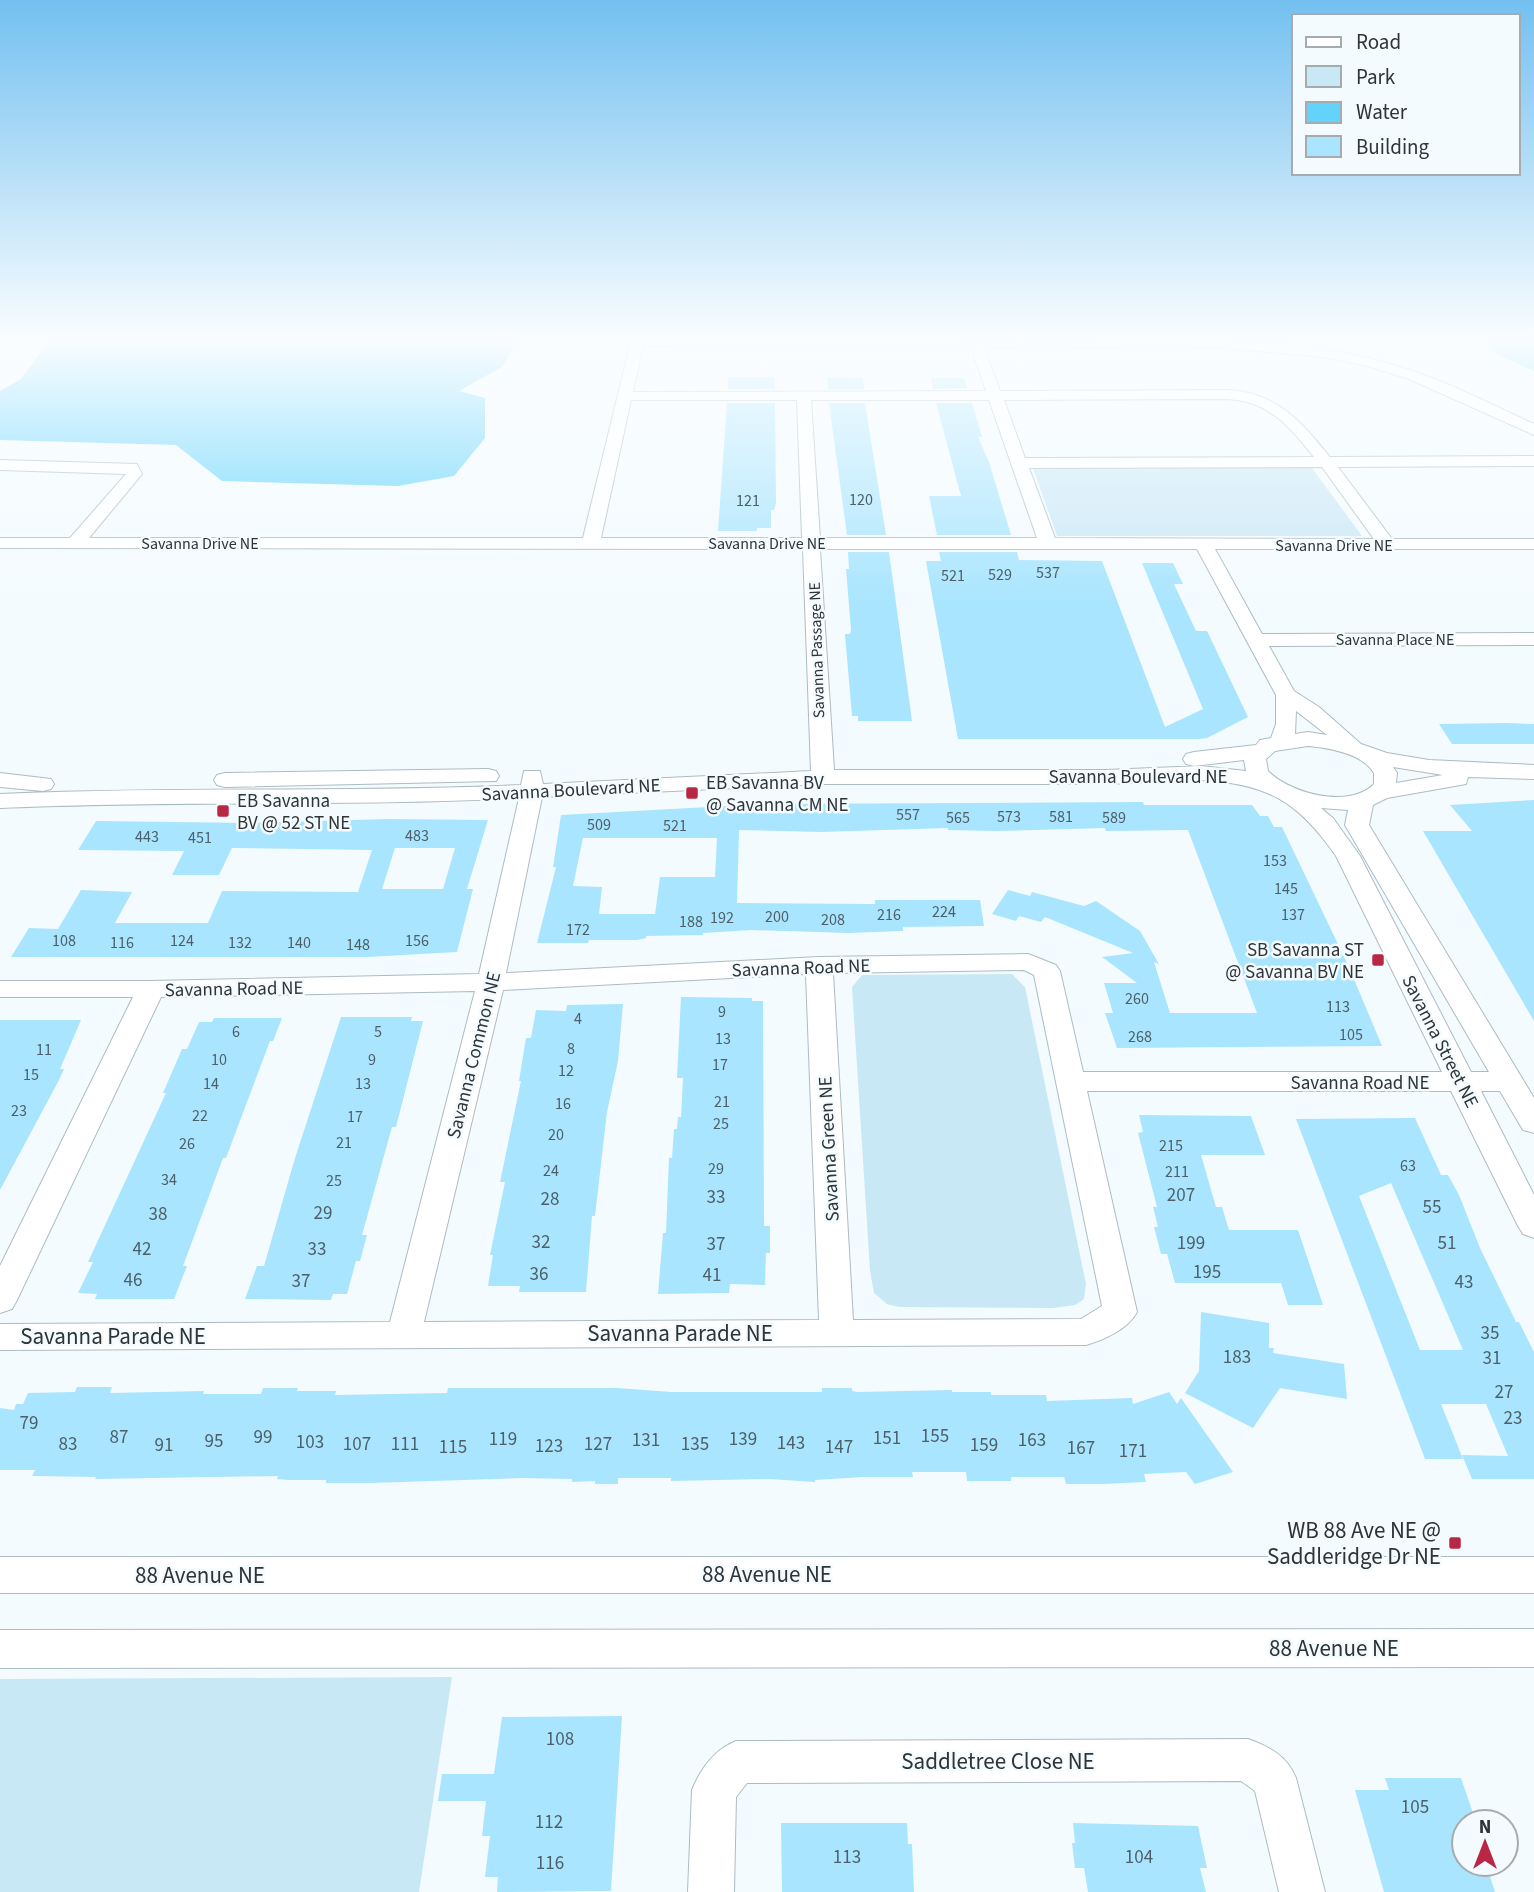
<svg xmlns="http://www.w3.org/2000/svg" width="1534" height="1892" viewBox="0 0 1534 1892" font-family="'Source Sans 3',sans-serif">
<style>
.green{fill:#c9e8f6}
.water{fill:#64d3fc}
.building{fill:#a9e5fe;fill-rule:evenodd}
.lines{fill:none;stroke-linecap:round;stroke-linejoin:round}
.minor-casing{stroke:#acbcc3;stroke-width:2}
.minor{fill:#fff;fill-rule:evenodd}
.poi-dot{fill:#b82744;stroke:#f4fbfe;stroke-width:2.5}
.labels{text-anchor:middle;stroke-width:5;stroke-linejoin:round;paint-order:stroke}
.number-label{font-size:16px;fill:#4d6069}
.far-street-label{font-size:16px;fill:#2e3437;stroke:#f4fbfe}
.street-label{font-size:19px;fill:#2e3437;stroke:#f4fbfe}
.poi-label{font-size:19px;fill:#2e3437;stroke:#f4fbfe;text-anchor:start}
.near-number-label{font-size:19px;fill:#4d6069}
.near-street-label{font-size:23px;fill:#2e3437;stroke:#f4fbfe}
.near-poi-label{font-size:23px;fill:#2e3437;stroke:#f4fbfe;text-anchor:end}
</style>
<rect width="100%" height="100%" fill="#f4fbfe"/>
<path class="green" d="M1033 468H1312L1362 536H1057Z
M1012 974 1025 987 1086 1284 1084 1299 1075 1305 1053 1308 899 1307 887 1304 874 1293 870 1271 852 987 862 975Z
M452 1677 419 1892H0V1679Z"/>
<path class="water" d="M49 341H517L502 367 459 391 485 398V438L454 476 398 486 222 481 176 445 0 440V391L21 379Z
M1491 341H1534V371L1500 356 1491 349Z"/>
<path class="building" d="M728 377H774L775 389H728Z
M827 377 863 378 864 389H828Z
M931 378H964L967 388 933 389Z
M727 403H775L776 503 774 510H771V528H757V531H718Z
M829 403H865L886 535H847Z
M936 403H972L982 437H978L989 462 1011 535H937L929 496H961Z
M848 552H889L912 721H858V716H852L845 634H850L851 630 846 569H849Z
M939 552H1017L1019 560 1102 561 1165 727 1203 709 1142 563H1173L1183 584H1174L1196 631H1207L1248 717 1207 738 1199 739H958L926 561H941Z
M1507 723 1534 724V744H1452L1439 724Z
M1534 800V1021L1423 831H1472L1450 805Z
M1143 802 1144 805H1252L1260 816H1268L1274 827H1282L1348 965 1382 1046 1117 1048 1105 1013H1113L1104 983H1137L1102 957 1133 953 1045 917 1041 922 1019 916 1016 921 992 914 1008 890 1030 896 1032 892 1084 906 1096 901 1140 931 1159 964 1154 962 1170 1013H1257L1188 830 1106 831 1105 828 996 831 948 830V828L821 832 739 830 737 903 875 904V900H980L984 926 903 927V931L848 933 751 930 703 933V935L646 936V938L637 940H589L588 943H537L556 867H553L561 815 765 804ZM583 838H717L715 877H660L655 914H599L602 887 573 886Z
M388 819 488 820 467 889H473L457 952 367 957H11L29 928 58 929 81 890 132 892 115 923H208L222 891 358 892 372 850 232 848 219 875H172L184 851 78 850 96 821 249 823ZM395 848H455L443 889H382Z
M681 997 752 998V1001H763L764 1226H770V1253H766L765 1285 730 1284 729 1293 658 1294 663 1233H666L669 1158H672L674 1129H677L678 1117H681L683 1078H677Z
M623 1004 618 1061 607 1112 595 1216H592L586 1292H519L520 1286H488L493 1255H490L505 1182H500L521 1081H519L526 1038H531L536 1010 566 1011 567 1005Z
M341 1017H412L411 1021H423L396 1127H392L362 1235H367L360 1261H356L347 1294H333L331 1300 245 1299 257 1266H264L295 1158Z
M214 1018H282L273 1041H270L226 1158H223L183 1266H187L174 1299H95L97 1294 78 1293 93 1262H88L166 1093H163L182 1049H187L199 1022H212Z
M0 1020H81L60 1069H64L58 1082 0 1190Z
M1139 1115 1251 1116 1265 1155H1201L1216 1207H1222L1229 1230H1298L1323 1305H1288L1281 1283H1175L1167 1254H1161L1154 1227H1158L1153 1207H1157L1138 1133 1143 1132Z
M1415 1118 1441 1175H1448L1459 1195 1480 1248 1516 1322H1519L1534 1352V1479H1472L1462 1455 1508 1456 1486 1404H1441L1463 1459H1425L1296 1119ZM1391 1183 1463 1350H1420L1359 1196Z
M1201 1312 1269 1323V1348H1274L1273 1353 1344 1364 1347 1399 1280 1388 1253 1428 1185 1393 1199 1371Z
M77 1387H112L110 1393 204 1391 203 1394H261L263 1388H298L297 1391H336L335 1395 447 1393 448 1388H617L671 1392H822V1388H852V1391L858 1392 952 1390V1392H991V1395H1046L1047 1401 1132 1398 1133 1404 1169 1392 1177 1404 1181 1398 1233 1472 1195 1484 1186 1472 1144 1474 1146 1482 1103 1484H1066L1064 1477H1011V1481H967L966 1472H912L913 1477H863L815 1480V1482L770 1479 671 1481V1478H618V1484H595V1481L572 1482V1479L523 1478 370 1483H326V1480H288L277 1479 278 1476 95 1479 96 1477 32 1476 35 1470H0V1408L14 1410 16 1404H23L28 1393 75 1392Z
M622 1716 611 1891 497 1892 498 1877H485L490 1836H482L486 1801H438L442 1774H494L502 1717Z
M1385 1778H1461L1476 1822H1464V1864H1486L1495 1892H1384L1355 1790H1389Z
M781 1823H907L908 1844H912L914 1892H782Z
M1073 1823 1198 1826 1207 1868H1200L1206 1892H1088L1084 1868H1075L1072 1843H1075Z"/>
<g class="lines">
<g class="minor-casing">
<path id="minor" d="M631 341 1273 343C1316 347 1359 354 1400 367 1447 381 1490 404 1534 424V435L1409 379 1368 366 1323 357 1224 348 984 347 1000 391 1229 390C1278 393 1301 422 1330 457L1534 456V466L1338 467 1392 539H1534V549H1215L1262 634 1534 633V645L1269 646 1294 691 1319 707 1361 744 1387 753 1429 760 1534 765V779L1468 777 1466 784 1387 798 1373 805 1369 825 1534 1098V1133L1523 1130 1500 1091H1481L1534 1195V1238L1523 1234 1518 1226 1451 1091H1087L1137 1312C1128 1329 1104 1340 1086 1345L0 1350V1324L390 1322 475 991 161 997 17 1300 12 1309 0 1313V1266L133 997H0V981H151L479 974 519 798C346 807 173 800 0 808V794C173 786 347 793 521 785L524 771H540L543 784 811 771 803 549 0 548V538H70L126 474 0 470V460L137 464 142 474 89 538H583ZM643 346 971 347 986 391 633 392ZM1222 399C1267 399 1287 424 1314 457L1025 458 1004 400ZM631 400H797L802 538H601ZM811 400H989L1037 538H820ZM1322 467 1374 539 1055 538 1029 468ZM820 549H1197L1276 695V724L1271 738 1260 740 1256 745 1194 752 1186 754 1183 759 1186 764 1194 766 1244 760 1246 771 1201 766 1106 770H834ZM1296 711 1327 735 1308 732 1295 734ZM1308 746C1329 748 1362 753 1374 773V784C1350 809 1291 794 1268 771L1266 759 1275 751ZM1393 767 1443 775 1396 783 1397 773ZM1201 780C1268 784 1298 801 1336 856L1442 1072H1083L1060 971 1056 965 1028 954 819 957 506 973 542 797 823 784H1106ZM1321 808 1348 810 1345 825 1489 1072H1471L1360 856 1333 818ZM1024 970 1034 975 1102 1306 1081 1319 853 1320 833 973ZM806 974 819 1320 424 1322 503 990Z
M488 769 496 771 499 776 496 781 225 787 217 785 214 780 217 775 225 773Z
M0 773 51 779 54 784 51 789 43 791 0 787Z
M0 1557H1534V1593H0Z
M1534 1629V1667L0 1668V1630Z
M1248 1739C1270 1747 1287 1756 1296 1778L1325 1892H1279L1255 1791 1241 1781 747 1783 736 1797 734 1892H688L692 1790C701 1768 714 1750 736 1741Z"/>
</g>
<use href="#minor" class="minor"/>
</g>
<linearGradient id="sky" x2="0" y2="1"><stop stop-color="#73c0f0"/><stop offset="0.56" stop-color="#fafdff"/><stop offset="1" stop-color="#fafdff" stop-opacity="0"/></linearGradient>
<rect width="1534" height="605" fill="url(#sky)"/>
<g class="poi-dot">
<rect x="685" y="786" width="14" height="14" rx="3.5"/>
<rect x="216" y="804" width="14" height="14" rx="3.5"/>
<rect x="1371" y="953" width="14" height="14" rx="3.5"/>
<rect x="1448" y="1536" width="14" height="14" rx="3.5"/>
</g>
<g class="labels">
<g class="number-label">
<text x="861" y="505">120</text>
<text x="748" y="506">121</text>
<text x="1048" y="578">537</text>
<text x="1000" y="580">529</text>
<text x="953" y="581">521</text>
<text x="908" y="820">557</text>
<text x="1009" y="822">573</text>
<text x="1061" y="822">581</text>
<text x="958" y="823">565</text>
<text x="1114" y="823">589</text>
<text x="599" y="830">509</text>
<text x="675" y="831">521</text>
<text x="417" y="841">483</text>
<text x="147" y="842">443</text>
<text x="200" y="843">451</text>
<text x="1275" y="866">153</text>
<text x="1286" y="894">145</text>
<text x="944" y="917">224</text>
<text x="889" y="920">216</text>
<text x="1293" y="920">137</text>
<text x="777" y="922">200</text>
<text x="722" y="923">192</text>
<text x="833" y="925">208</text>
<text x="691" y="927">188</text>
<text x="578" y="935">172</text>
<text x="64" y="946">108</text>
<text x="182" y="946">124</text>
<text x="417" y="946">156</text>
<text x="122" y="948">116</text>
<text x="240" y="948">132</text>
<text x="299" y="948">140</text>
<text x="358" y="950">148</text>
<text x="1137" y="1004">260</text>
<text x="1338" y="1012">113</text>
<text x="722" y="1017">9</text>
<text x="578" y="1024">4</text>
<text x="236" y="1037">6</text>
<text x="378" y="1037">5</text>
<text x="1351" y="1040">105</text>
<text x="1140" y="1042">268</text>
<text x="723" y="1044">13</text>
<text x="571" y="1054">8</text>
<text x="44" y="1055">11</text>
<text x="219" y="1065">10</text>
<text x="372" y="1065">9</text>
<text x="720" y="1070">17</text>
<text x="566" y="1076">12</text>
<text x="31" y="1080">15</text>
<text x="211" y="1089">14</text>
<text x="363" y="1089">13</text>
<text x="722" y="1107">21</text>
<text x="563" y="1109">16</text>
<text x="19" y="1116">23</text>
<text x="200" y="1121">22</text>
<text x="355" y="1122">17</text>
<text x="721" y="1129">25</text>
<text x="556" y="1140">20</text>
<text x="344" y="1148">21</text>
<text x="187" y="1149">26</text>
<text x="1171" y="1151">215</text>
<text x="1408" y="1171">63</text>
<text x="716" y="1174">29</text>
<text x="551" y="1176">24</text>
<text x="1177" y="1177">211</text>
<text x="169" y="1185">34</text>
<text x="334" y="1186">25</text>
</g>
<g class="far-street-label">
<text x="200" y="549">Savanna Drive NE</text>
<text x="767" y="549">Savanna Drive NE</text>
<text x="1334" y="551">Savanna Drive NE</text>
<text x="1395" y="645">Savanna Place NE</text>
<text transform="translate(816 650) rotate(-92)" y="6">Savanna Passage NE</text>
</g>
<g class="street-label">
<text x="1138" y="783">Savanna Boulevard NE</text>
<text transform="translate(571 789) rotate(-3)" y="7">Savanna Boulevard NE</text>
<text transform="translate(801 967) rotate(-2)" y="7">Savanna Road NE</text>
<text transform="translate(234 988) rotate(-1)" y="7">Savanna Road NE</text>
<text transform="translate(1441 1041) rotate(63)" y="7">Savanna Street NE</text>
<text transform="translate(473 1055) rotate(-76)" y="7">Savanna Common NE</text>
<text x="1360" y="1089">Savanna Road NE</text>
<text transform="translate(828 1149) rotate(-93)" y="7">Savanna Green NE</text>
</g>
<g class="poi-label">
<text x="706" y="789">EB Savanna BV<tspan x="706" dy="22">@ Savanna CM NE</tspan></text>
<text x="237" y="807">EB Savanna<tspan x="237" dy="22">BV @ 52 ST NE</tspan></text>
<text x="1364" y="956" text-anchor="end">SB Savanna ST<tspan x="1364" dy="22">@ Savanna BV NE</tspan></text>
</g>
<g class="near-number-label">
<text x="1181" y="1201">207</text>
<text x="716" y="1203">33</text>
<text x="550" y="1205">28</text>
<text x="1432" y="1213">55</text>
<text x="323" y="1219">29</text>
<text x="158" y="1220">38</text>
<text x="541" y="1248">32</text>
<text x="1191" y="1249">199</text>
<text x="1447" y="1249">51</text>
<text x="716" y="1250">37</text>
<text x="142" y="1255">42</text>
<text x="317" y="1255">33</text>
<text x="1207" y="1278">195</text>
<text x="539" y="1280">36</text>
<text x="712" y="1281">41</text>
<text x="133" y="1286">46</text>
<text x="301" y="1287">37</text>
<text x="1464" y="1288">43</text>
<text x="1490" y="1339">35</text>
<text x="1237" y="1363">183</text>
<text x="1492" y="1364">31</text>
<text x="1504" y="1398">27</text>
<text x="1513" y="1424">23</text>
<text x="29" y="1429">79</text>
<text x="935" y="1442">155</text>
<text x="119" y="1443">87</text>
<text x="263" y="1443">99</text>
<text x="887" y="1444">151</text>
<text x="503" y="1445">119</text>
<text x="743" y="1445">139</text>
<text x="646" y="1446">131</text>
<text x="1032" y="1446">163</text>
<text x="214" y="1447">95</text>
<text x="310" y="1448">103</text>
<text x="791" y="1449">143</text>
<text x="68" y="1450">83</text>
<text x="357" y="1450">107</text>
<text x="405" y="1450">111</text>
<text x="598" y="1450">127</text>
<text x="695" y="1450">135</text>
<text x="164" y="1451">91</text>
<text x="984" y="1451">159</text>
<text x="549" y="1452">123</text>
<text x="453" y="1453">115</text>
<text x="839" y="1453">147</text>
<text x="1081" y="1454">167</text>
<text x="1133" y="1457">171</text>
<text x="560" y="1745">108</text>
<text x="1415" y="1813">105</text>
<text x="549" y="1828">112</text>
<text x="847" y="1863">113</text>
<text x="1139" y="1863">104</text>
<text x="550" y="1869">116</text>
</g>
<g class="near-street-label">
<text x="680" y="1341">Savanna Parade NE</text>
<text x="113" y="1344">Savanna Parade NE</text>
<text x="767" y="1582">88 Avenue NE</text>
<text x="200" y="1583">88 Avenue NE</text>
<text x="1334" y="1656">88 Avenue NE</text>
<text x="998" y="1769">Saddletree Close NE</text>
</g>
<g class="near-poi-label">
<text x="1441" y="1538">WB 88 Ave NE @<tspan x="1441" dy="26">Saddleridge Dr NE</tspan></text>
</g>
</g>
<rect x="1292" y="14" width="228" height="161" fill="#f4fbfe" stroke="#a5abae" stroke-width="2"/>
<rect x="1306" y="37" width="35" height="10" fill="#ffffff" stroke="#a5abae" stroke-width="2"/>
<text x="1356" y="49" font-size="21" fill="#2e3437">Road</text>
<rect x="1306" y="66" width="35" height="21" fill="#c9e8f6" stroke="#a5abae" stroke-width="2"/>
<text x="1356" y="84" font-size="21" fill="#2e3437">Park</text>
<rect x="1306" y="102" width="35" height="21" fill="#64d3fc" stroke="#a5abae" stroke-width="2"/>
<text x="1356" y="119" font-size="21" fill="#2e3437">Water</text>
<rect x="1306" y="136" width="35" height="21" fill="#a9e5fe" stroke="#a5abae" stroke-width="2"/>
<text x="1356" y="154" font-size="21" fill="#2e3437">Building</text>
<g transform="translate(1485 1843)"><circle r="33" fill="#f4fbfe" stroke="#a5abae" stroke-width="2"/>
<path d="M0-5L12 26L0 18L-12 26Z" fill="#b82744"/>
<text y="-10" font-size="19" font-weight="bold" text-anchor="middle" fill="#2e3437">N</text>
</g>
</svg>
